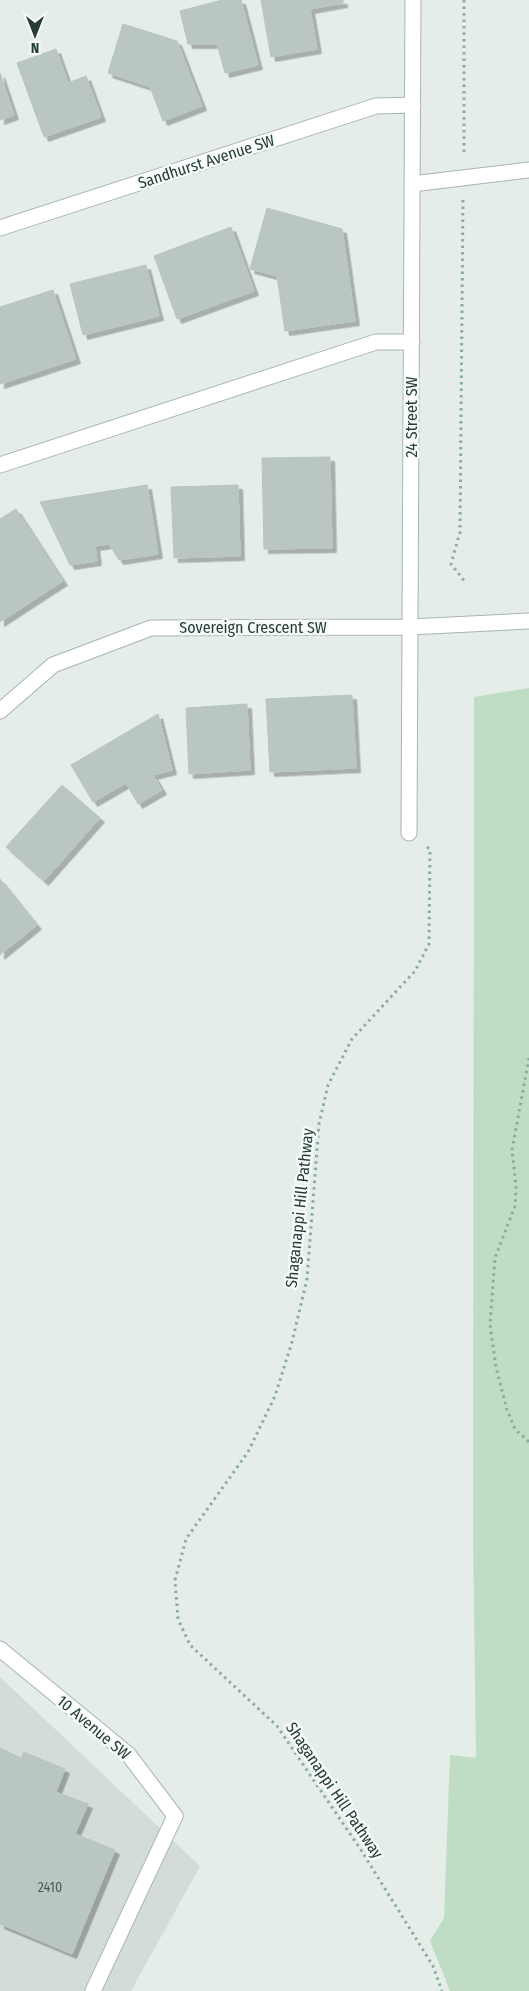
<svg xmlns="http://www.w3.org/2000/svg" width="529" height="1991" viewBox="0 0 529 1991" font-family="'Fira Sans Condensed',sans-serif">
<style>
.built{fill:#d3dcd7}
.green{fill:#bfdcc4}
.building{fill:#bac7c1;stroke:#b7c6be;filter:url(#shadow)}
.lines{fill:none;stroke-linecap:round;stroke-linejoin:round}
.service-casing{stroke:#a8b5ae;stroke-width:17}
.minor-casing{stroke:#a8b5ae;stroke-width:17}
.path{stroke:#88ad9e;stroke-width:3;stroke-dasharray:2.5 4;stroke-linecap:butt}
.service{stroke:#fff;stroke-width:15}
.minor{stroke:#fff;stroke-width:15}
.labels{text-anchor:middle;stroke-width:5;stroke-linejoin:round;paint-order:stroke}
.number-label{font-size:14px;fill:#4a6057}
.street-label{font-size:16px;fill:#253d34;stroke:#f5f9f7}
</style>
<defs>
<filter id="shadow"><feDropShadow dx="4.5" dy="4.5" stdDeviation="0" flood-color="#0004"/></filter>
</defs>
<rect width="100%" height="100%" fill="#e5ede8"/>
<path class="built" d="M0 1677 200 1866 131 1991H0Z"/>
<path class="green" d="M529 688V1991H450L430 1941 444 1918 450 1755 476 1758 473 1536 474 697Z"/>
<path class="building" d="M222 0H241L258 65 225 73 217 44H188L180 11Z
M261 0H343V3L310 9 317 49 271 57Z
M123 24 177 41 202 106 163 121 150 87 108 73Z
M56 49 68 83 86 76 101 117 44 137 17 63Z
M0 73 14 115 0 120Z
M267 208 342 229 355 321 285 331 277 276 250 269Z
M231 227 254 291 177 319 154 256Z
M146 265 159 316 83 335 70 284Z
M53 290 76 359 0 384V307Z
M330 457 332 548 264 549 262 458Z
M147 485 158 554 119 560 109 544 95 546 97 561 70 565 40 502Z
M238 485 240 556 174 558 171 487Z
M16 509 63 581 0 622V519Z
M352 695 356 768 270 772 266 699Z
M247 704 250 770 189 774 186 708Z
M158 714 172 770 153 775 162 790 138 804 126 783 93 802 71 765Z
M62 785 100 818 44 881 6 847Z
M0 879 37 925 0 955Z
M0 1748 21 1758 24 1752 65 1769 56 1792 88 1804 75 1834 115 1850 72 1954 0 1924Z"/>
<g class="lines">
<g class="service-casing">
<path id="service" d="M0 465 376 342H412
M93 1991 175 1816"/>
</g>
<g class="minor-casing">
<path id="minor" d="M412 184 529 170
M0 228 376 106 413 105
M0 711 53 665 151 628 410 627 529 621
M409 833 413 0
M0 1649 128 1754 175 1816"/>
</g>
<path class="path" d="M464 0V156
M463 200 460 532 451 564 466 583
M427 847 430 849 429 944 415 971 352 1039 328 1085 319 1124 307 1279 292 1342 275 1396 248 1452 186 1539 175 1580 178 1619 190 1645 277 1726 361 1850 433 1966 442 1991
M529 1058 512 1150 516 1186 515 1206 495 1258 490 1324 496 1367 507 1410 515 1429 529 1442"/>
<use href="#service" class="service"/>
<use href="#minor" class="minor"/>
</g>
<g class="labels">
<g class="number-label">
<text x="50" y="1892">2410</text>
</g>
<g class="street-label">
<text transform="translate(206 161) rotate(-18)" y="6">Sandhurst Avenue SW</text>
<text transform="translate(411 417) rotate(-90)" y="6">24 Street SW</text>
<text x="253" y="633">Sovereign Crescent SW</text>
<text transform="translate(299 1208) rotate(-84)" y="6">Shaganappi Hill Pathway</text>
<text transform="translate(94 1727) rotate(40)" y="6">10 Avenue SW</text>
<text transform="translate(335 1790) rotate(56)" y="6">Shaganappi Hill Pathway</text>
</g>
</g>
<g transform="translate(35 35) rotate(180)" stroke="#f5f9f7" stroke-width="4" paint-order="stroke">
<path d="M0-4L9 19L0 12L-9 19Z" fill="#253d34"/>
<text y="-8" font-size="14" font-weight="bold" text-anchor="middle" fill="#253d34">N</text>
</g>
</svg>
